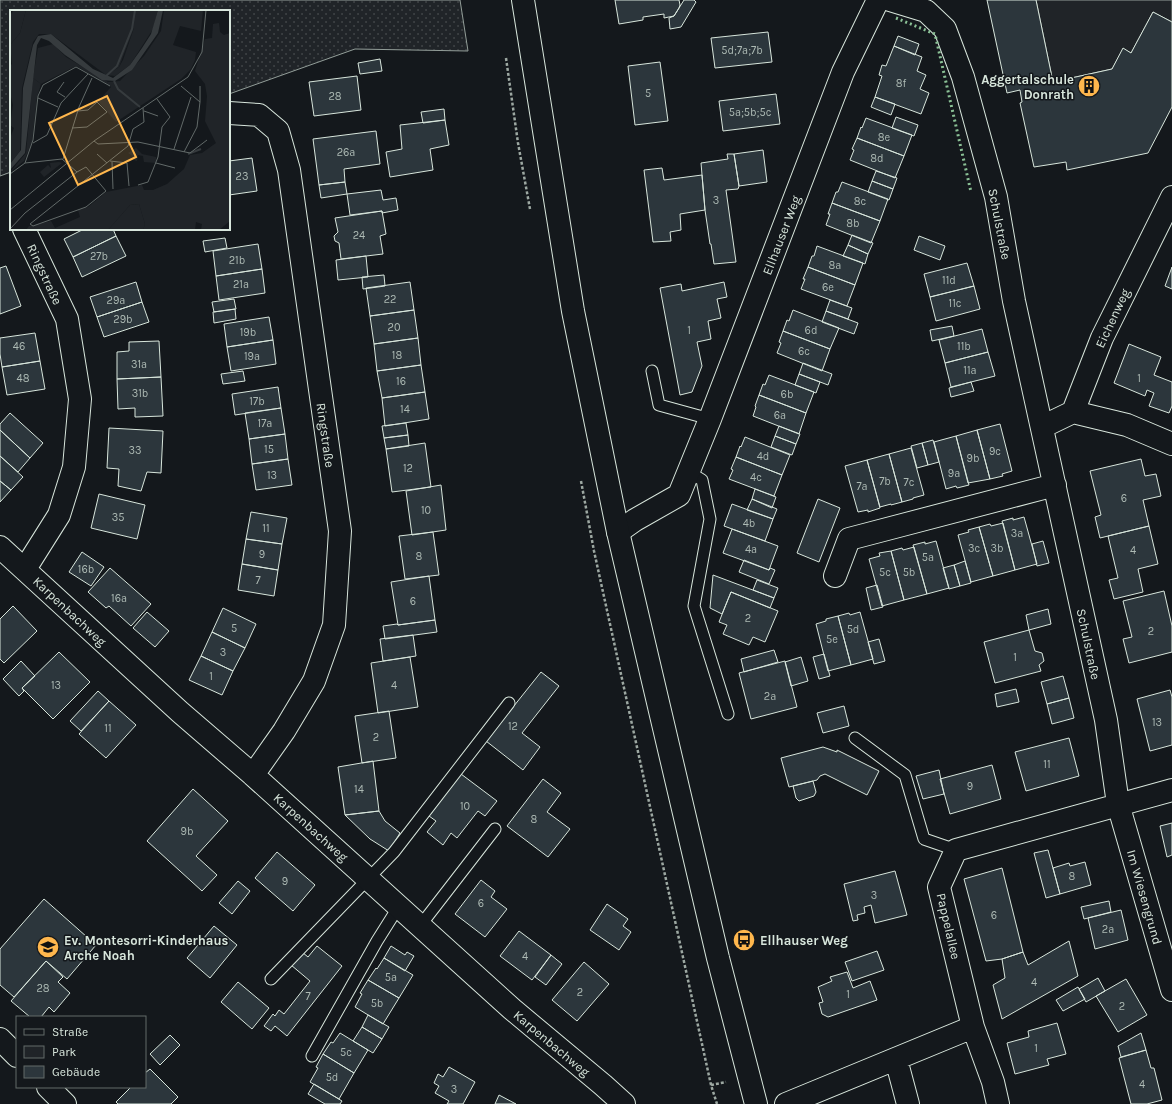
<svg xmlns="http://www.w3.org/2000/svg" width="1172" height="1104" viewBox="0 0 1172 1104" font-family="Karla,sans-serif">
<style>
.grass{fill:url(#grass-dots);stroke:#939e99}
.green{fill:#202428;stroke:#939e99}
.building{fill:#2c363c;stroke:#d8e6dc}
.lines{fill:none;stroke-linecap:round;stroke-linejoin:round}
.service-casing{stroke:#d8e6dc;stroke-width:13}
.minor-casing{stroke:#d8e6dc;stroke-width:24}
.primary-casing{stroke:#d8e6dc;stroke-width:24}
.path{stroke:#9da8a2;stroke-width:2.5;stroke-dasharray:3 2;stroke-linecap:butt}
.service{stroke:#14181c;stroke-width:11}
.minor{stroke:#14181c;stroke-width:22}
.primary{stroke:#14181c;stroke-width:22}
.hedge{stroke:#8ac095;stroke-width:3;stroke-dasharray:2 3;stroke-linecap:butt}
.labels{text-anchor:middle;stroke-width:3;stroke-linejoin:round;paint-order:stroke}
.number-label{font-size:11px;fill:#adbab4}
.poi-label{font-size:13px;font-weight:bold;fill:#d8e6dc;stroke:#14181c;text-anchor:start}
.street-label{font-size:13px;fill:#d8e6dc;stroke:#14181c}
.inset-river{fill:none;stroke:#363b3e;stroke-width:2}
.inset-road{fill:none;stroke:#626a69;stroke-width:1}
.view{fill:#ffb74d;fill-opacity:0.15;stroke:#ffb74d;stroke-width:2}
.inset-edge{fill:none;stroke:#d8e6dc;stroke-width:2}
</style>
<defs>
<pattern id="grass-dots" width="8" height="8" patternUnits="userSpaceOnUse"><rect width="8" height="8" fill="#202428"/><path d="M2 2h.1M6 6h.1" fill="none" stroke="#404447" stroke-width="1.8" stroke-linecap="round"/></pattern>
</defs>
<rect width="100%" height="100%" fill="#14181c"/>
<path class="grass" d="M0 0H460L468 51 355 49 229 94V11H11V172L0 176Z"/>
<path class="green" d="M1036 0H1172V22L1153 12 1131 53 1123 49 1112 69 1053 82Z"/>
<path class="building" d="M615 0H679L680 5 679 8 674 16 664 18V14L643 17V20L619 24Z
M684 0H694L696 2 681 27 670 29 669 18 674 16Z
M987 0H1036L1053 82 1112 69 1123 48 1131 53 1153 12 1172 22V107L1148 153 1067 170 1066 162 1034 167 1020 103 1022 102 1020 90 1007 93Z
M768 32 772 62 715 68 711 38Z
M898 36 919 44 915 55 894 46Z
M894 46 922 57 917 71 926 75 920 89 929 93 921 114 875 97 882 76 879 75 882 65 886 66Z
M380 59 382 71 360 74 358 63Z
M660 62 668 121 635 125 628 66Z
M357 76 361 110 314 116 309 82Z
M776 94 780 124 723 131 719 101Z
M875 97 895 104 891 115 871 107Z
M444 109 445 120 423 123 421 112Z
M896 117 918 125 914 136 892 128Z
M866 118 912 135 904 156 857 138 861 127 862 128Z
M445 120 449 145 430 149 433 170 390 177 386 152 402 149 400 125Z
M376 131 380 164 344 169 345 182 319 185 313 139Z
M857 138 904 156 895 178 850 160 854 150 852 149Z
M763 150 767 182 739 186 734 154Z
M727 154H734L739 186 738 189 726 190 736 262 714 264 711 244H710L705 210 701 163 728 159Z
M252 158 257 191 229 195V161Z
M662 168 664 180 702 175 705 210 680 214 681 230 670 232 671 241 653 242 644 170Z
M876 171 897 178 893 189 872 181Z
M872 181 893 189 889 200 868 192Z
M345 182 347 194 321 198 319 185Z
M842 182 888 199 880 221 832 203 836 192H838Z
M381 190 383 200 396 198 398 210 382 213V211L350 215 347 194Z
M832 203 880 221 871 243 826 225 830 214H828Z
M382 211 386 234 380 236 383 254 341 259 339 243 335 241 334 236 338 232 335 218Z
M84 229H113L116 236 73 257 64 239Z
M852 235 873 243 868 254 848 245Z
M116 236 126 256 82 277 73 257Z
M919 236 945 246 940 260 914 250Z
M225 238 227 248 205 252 203 241Z
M258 244 262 269 216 276 213 251Z
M848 245 868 254 865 264 843 256Z
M817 246 863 263 855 285 808 267 812 256H814Z
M366 256 368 277 338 280 336 260Z
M967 263 974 286 930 297 924 274Z
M6 266 21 306 0 314V268Z
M808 267 855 285 847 306 801 289 805 279H803Z
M1172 267V289L1165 286Z
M262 269 265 293 219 300 216 276Z
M384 275 385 286 363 289 362 277Z
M136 282 142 302 97 317 90 297Z
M410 282 414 310 370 316 366 288Z
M724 282 727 297 717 299 721 318 708 321 711 339 697 342 702 366 692 392 680 395 660 288 681 284 682 291Z
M974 286 980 309 936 321 930 297Z
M234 299 236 309 214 312 212 302Z
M830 300 852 308 848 319 826 311Z
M142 302 149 322 104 337 97 317Z
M235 309 236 319 214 323 213 312Z
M414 310 418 338 374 344 370 316Z
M793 310 839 328 830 349 783 331 787 320 789 321Z
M826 311 858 323 854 334 822 322Z
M269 317 273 340 227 347 224 324Z
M952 326 954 336 932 341 930 330Z
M982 329 988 352 945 363 939 340Z
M783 331 830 349 822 371 777 353 781 343 779 342Z
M35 333 40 361 2 367 0 354V338Z
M418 338 421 365 377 371 374 344Z
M273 340 276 364 231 371 227 347Z
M159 341 161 377 117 379V352L129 351V342Z
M1129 344 1161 357 1154 375 1172 382V406L1169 413 1149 406 1154 393 1147 390 1145 396 1114 383Z
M988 352 995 376 951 387 945 363Z
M40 361 45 389 7 395 2 367Z
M803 363 832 374 828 385 799 374Z
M421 365 425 392 382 398 377 371Z
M243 371 245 381 223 384 221 374Z
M799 374 820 382 816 393 795 385Z
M769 375 814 392 806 413 759 395 763 384 765 385Z
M161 377 163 416 135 417V408L118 409 117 379Z
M971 382 974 391 951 397 949 388Z
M278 387 281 408 235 415 232 394Z
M425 392 429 419 385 426 382 398Z
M759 395 806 413 799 434 753 416 756 407 755 406Z
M281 408 285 434 249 439 245 413Z
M10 413 43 443 30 458 0 430V424Z
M406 423 408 435 384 438 382 426Z
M1000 424 1012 471 1002 474 1003 476 990 479 977 430Z
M779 426 800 434 796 444 775 436Z
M109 428 163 431 161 473 147 472 141 491 118 486 119 469 107 468Z
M0 430 30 458 18 472 0 456Z
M977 430 990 479 968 483 956 436Z
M285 434 288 459 252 464 249 439Z
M408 435 409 446 386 449 384 438Z
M775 436 796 444 792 455 771 447Z
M956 436 969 485 957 488 956 486 946 489 934 442Z
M745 437 790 455 782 475 736 457 740 446 741 447Z
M933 440 939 462 928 465 922 443Z
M425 443 431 487 392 492 386 449Z
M922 443 928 465 917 468 911 446Z
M911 448 924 495 913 498V499L902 502 889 454Z
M889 454 902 502 891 505V504L880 507 867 460Z
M0 456 23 477 11 490 0 481Z
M736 457 782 475 774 496 729 479 733 470 731 469Z
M288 459 292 485 256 490 252 464Z
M1141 459 1145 476 1156 474 1161 496 1143 500 1149 526 1100 538 1095 517 1101 515 1090 471Z
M867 460 880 508 868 512V510L858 512 845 466Z
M0 481 11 490 0 502Z
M441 485 446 530 412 535 406 491Z
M755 489 776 497 772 508 752 499Z
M99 494 145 505 137 539 91 528Z
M752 499 777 509 773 519 747 510Z
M818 499 840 508 819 562 797 553Z
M732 504 773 519 765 541 724 526Z
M251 512 287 518 282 544 246 539Z
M1024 517 1037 564 1015 570 1002 521 1013 518V520Z
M1003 523 1015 570 993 576 979 527 990 524 991 526Z
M1149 526 1158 564 1138 569 1143 592 1114 599 1109 580 1118 578 1108 536Z
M979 527 993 576 971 582 958 535 969 532 968 530Z
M732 529 778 546 769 570 723 553Z
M433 532 439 575 405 579 399 536Z
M246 539 282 544 278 570 242 564Z
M936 541 949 588 927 594 913 545 925 542V544Z
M1043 541 1049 563 1037 566 1032 544Z
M914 547 927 594 904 600 891 551 902 548 903 550Z
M891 551 904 600 882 606 869 559 880 556 879 553Z
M82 552 104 567 91 586 69 572Z
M744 560 769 570 770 568 775 570 769 584 739 572Z
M965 561 971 583 960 586 954 565Z
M242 564 278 570 274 596 238 590Z
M954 565 960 586 949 589 943 568Z
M110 568 151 604 131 626 109 606 106 608 88 592Z
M713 575 774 598 770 608 731 592 722 614 710 608Z
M429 576 435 620 398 625 391 582Z
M757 580 778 588 774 598 753 590Z
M877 585 883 607 871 610 866 588Z
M1164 591 1172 626V652L1129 663 1123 639 1132 637 1123 601Z
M731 592 778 611 765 642 753 637 749 645 723 634 727 625 719 622Z
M13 606 37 631 4 663 0 659V619Z
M223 608 256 624 245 648 212 632Z
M1048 609 1051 624 1029 630 1026 615Z
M147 612 169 631 155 647 133 628Z
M860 612 873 659 851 665 838 616 849 613 850 615Z
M838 616 851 665 828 671 816 624 826 621V619Z
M435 620 437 632 385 639 383 626 397 624 398 625Z
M1029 630 1035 651 1042 653 1044 661 1039 665 1041 671 995 683 984 642Z
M212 632 245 648 233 671 201 656Z
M413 635 416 656 383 661 380 639Z
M879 639 885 661 874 664 868 642Z
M774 650 778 662 744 672 741 659Z
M59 652 90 682 53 719 22 688Z
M824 654 830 676 819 679 813 657Z
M201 656 233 671 222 695 189 680Z
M410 657 418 707 378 713 371 663Z
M801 657 808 681 791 686 785 662Z
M21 661 35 676 22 688 24 691 19 696 3 679Z
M785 661 797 707 751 719 739 673Z
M541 672 559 686 522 733 540 747 523 770 486 741Z
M1063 676 1069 698 1047 704 1041 682Z
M1016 689 1019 702 997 707 995 694Z
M1170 690 1172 697V745L1150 751 1137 699Z
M98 691 109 701 81 731 70 721Z
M1069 698 1074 718 1052 724 1047 704Z
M109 701 136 725 106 758 79 734Z
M844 706 849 726 823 733 817 713Z
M389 711 396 758 362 763 355 716Z
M1069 738 1079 776 1026 791 1015 752Z
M823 747 837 752V750L879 771 867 795 825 774 820 776 817 780 789 787 781 758Z
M373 761 379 811 345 815 338 767Z
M992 765 1001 799 950 814 940 779Z
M939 770 944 794 923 799 916 776Z
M461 774 497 801 485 816 478 811 457 838 451 833 443 845 427 832 436 821 429 816Z
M543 779 561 793 547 812 570 829 548 857 507 826Z
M813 781 816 792 814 796 799 801 796 798 793 786Z
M193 789 228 821 196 856 217 875 202 891 147 841Z
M379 811 385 821 400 833 389 851 370 839 345 815Z
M1172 823V855L1167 857 1160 826Z
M1048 850 1060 894 1046 898 1034 853Z
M277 852 315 885 293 911 255 878Z
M1085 862 1091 885 1060 894 1053 868 1069 863 1070 866Z
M1002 868 1023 952 1002 959 986 961 964 879Z
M895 871 907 915 875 923 871 905 864 907 865 913 857 915 858 920 853 921 844 884Z
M481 880 495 891 491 897 507 909 485 937 455 914Z
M238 881 250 891 232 914 219 903Z
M44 899 96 945 67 979 46 961 14 997 0 985V949Z
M1109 901 1111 912 1084 919 1081 907Z
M607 904 628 919 623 926 631 932 619 950 590 930Z
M1121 910 1128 940 1095 949 1088 918Z
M214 926 237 945 210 978 187 958Z
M519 931 551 955 532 980 500 956Z
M1069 941 1078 976 1002 1019 993 985 1005 978 1002 959 1023 952 1028 965Z
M317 946 342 966 287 1036 275 1026 271 1031 264 1026 273 1014 275 1016 279 1010 284 1014 310 981 291 965 302 952 308 957Z
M391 946 405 955 407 952 414 956 405 971 384 958Z
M877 951 884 970 852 981 845 962Z
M551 955 562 964 546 985 535 977Z
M384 958 413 975 399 998 368 980 376 968 377 969Z
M46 961 63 977 58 982 70 993 54 1012 49 1007 41 1017H30L11 1001Z
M584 962 609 984 577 1021 552 1000Z
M847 972 853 988 870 981 877 1000 831 1016 828 1017 822 1014 819 1003 823 1002 818 987 832 981 830 977Z
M1098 978 1105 991 1086 1002 1079 989Z
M1126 979 1147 1015 1118 1032 1096 996Z
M368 980 399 998 383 1024 355 1007 362 994 360 993Z
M238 982 269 1008 252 1029 221 1002Z
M1078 987 1085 999 1063 1011 1056 1000Z
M368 1015 389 1027 382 1039 362 1027Z
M1057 1023 1066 1054 1047 1059 1049 1065 1015 1074 1007 1043 1029 1037 1028 1031Z
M362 1027 382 1039 373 1053 353 1041Z
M340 1033 368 1050 354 1073 323 1054 331 1042 333 1043Z
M1141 1033 1146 1050 1121 1057 1118 1046Z
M170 1035 180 1045 160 1065 150 1054Z
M1146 1050 1151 1068H1154L1162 1100 1147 1104H1131L1119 1058Z
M323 1054 354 1073 339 1099 310 1082 318 1068 316 1067Z
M449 1067 475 1082 463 1104H447L449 1101 435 1093 439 1086 434 1083 438 1074 443 1077Z
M150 1069 178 1097 171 1104H118L116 1102 131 1087H145V1073Z
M314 1084 342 1101 340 1104H325L308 1094Z
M499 1095 516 1104H495Z"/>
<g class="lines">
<g class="service-casing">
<path id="service" d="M652 371 659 405 710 419
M689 472 702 480 710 519 694 606 728 714
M855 738 905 775 924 839 956 850
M420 926 495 829
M271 979 394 852 509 703
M312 1056 377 941 399 906"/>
</g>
<g class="minor-casing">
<path id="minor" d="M890 0 926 11 945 29 963 77 996 197 1014 301 1106 720 1118 804 1172 990
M229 113 259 115 278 131 289 170 340 531 334 625 314 681 284 731 253 775
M24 229 67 319 80 399 74 467 59 515 25 569
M1073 412 1127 425 1172 444
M1042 427 1073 412 1102 338 1172 197
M618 532 635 520 679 495 710 419 843 72 878 0
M0 547 180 712 253 775 512 1009 603 1085 624 1104
M835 576 849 539 1055 485
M973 1027 993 1082 998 1104
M0 1039 17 1056
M896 1059 908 1104
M48 1087 65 1104
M786 1104 973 1027 939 887 956 850 1172 790"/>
</g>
<g class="primary-casing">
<path id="primary" d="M523 0 573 311 618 532 718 958 756 1104"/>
</g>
<path class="path" d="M506 58 518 143 530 209
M581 481 594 551 711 1085 717 1104
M711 1085 726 1082"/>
<use href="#service" class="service"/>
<use href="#minor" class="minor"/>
<use href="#primary" class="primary"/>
<path class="hedge" d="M896 18 935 34 971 192"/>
</g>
<defs>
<g id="building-disc" transform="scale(1.15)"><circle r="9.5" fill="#ffb74d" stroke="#14181c"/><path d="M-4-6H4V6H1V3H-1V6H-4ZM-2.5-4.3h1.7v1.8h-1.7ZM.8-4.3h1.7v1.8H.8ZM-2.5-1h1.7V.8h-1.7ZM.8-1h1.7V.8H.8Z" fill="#111"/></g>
<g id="bus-disc" transform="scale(1.15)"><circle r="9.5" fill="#ffb74d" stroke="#14181c"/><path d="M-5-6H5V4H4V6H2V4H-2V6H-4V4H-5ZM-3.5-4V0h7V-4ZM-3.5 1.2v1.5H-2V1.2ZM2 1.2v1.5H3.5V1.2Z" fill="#111"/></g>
<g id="school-disc" transform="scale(1.15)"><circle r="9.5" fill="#ffb74d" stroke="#14181c"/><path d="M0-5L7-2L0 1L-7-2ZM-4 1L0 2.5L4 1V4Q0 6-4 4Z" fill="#111"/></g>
</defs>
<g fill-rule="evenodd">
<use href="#building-disc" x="1089" y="86"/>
<use href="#bus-disc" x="744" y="940"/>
<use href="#school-disc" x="48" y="947"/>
</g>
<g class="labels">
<g class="number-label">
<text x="742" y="54">5d;7a;7b</text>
<text x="901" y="87">8f</text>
<text x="648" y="97">5</text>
<text x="335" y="100">28</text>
<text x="750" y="116">5a;5b;5c</text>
<text x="884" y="141">8e</text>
<text x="346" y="156">26a</text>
<text x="877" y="162">8d</text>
<text x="242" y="180">23</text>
<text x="716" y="204">3</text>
<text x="860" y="205">8c</text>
<text x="853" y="227">8b</text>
<text x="359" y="239">24</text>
<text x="99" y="260">27b</text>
<text x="237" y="264">21b</text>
<text x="835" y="269">8a</text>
<text x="949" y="284">11d</text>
<text x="241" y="288">21a</text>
<text x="828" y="291">6e</text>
<text x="390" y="303">22</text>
<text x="116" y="304">29a</text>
<text x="955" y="307">11c</text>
<text x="123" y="323">29b</text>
<text x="394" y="331">20</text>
<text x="689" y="334">1</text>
<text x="811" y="334">6d</text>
<text x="248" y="336">19b</text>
<text x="19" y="350">46</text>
<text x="964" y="350">11b</text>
<text x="804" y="355">6c</text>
<text x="397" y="359">18</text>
<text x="252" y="360">19a</text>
<text x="139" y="368">31a</text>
<text x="970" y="374">11a</text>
<text x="23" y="382">48</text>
<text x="1139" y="382">1</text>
<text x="401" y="385">16</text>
<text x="140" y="397">31b</text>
<text x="787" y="398">6b</text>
<text x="257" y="405">17b</text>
<text x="405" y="413">14</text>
<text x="780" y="419">6a</text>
<text x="265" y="427">17a</text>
<text x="269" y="453">15</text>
<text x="135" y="454">33</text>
<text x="995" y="455">9c</text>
<text x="763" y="460">4d</text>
<text x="973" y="462">9b</text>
<text x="408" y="472">12</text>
<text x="954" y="477">9a</text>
<text x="272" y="479">13</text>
<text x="756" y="481">4c</text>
<text x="885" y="485">7b</text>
<text x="909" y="486">7c</text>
<text x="862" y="490">7a</text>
<text x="1124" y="502">6</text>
<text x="426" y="514">10</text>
<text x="118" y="521">35</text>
<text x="749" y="527">4b</text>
<text x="266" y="532">11</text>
<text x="1017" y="537">3a</text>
<text x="974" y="552">3c</text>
<text x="997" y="552">3b</text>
<text x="751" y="553">4a</text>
<text x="1133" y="554">4</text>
<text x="262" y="558">9</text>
<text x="419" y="560">8</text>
<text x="928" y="561">5a</text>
<text x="86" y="573">16b</text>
<text x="885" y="576">5c</text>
<text x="909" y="576">5b</text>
<text x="258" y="584">7</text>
<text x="119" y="602">16a</text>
<text x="413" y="605">6</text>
<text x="748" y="622">2</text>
<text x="234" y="632">5</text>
<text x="853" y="633">5d</text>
<text x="1151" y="635">2</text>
<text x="832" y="643">5e</text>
<text x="223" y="656">3</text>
<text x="1015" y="661">1</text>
<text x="211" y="680">1</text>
<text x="56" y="689">13</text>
<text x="394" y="689">4</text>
<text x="770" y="700">2a</text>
<text x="1157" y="726">13</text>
<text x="513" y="730">12</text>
<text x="108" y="732">11</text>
<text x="376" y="741">2</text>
<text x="1047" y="768">11</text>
<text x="970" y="790">9</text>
<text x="359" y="793">14</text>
<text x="465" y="810">10</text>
<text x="534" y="823">8</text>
<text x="187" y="835">9b</text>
<text x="1072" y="880">8</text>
<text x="285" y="885">9</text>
<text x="874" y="899">3</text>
<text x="481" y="907">6</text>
<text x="994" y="919">6</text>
<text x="1108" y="933">2a</text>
<text x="525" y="960">4</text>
<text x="391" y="981">5a</text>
<text x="1034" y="986">4</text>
<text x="43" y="992">28</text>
<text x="580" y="996">2</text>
<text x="848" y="998">1</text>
<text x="308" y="1000">7</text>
<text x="377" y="1007">5b</text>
<text x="1122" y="1010">2</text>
<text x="1036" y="1052">1</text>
<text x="346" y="1056">5c</text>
<text x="332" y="1081">5d</text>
<text x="1142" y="1088">4</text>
<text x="454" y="1093">3</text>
</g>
<g class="poi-label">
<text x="1074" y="84" text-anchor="end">Aggertalschule<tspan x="1074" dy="15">Donrath</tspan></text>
<text x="64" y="945">Ev. Montesorri-Kinderhaus<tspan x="64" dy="15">Arche Noah</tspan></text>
<text x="760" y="945">Ellhauser Weg</text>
</g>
<g class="street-label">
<text transform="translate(1000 224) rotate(79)" y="5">Schulstraße</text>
<text transform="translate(781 235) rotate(-69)" y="5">Ellhauser Weg</text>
<text transform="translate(45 274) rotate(65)" y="5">Ringstraße</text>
<text transform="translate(1112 318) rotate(-65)" y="5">Eichenweg</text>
<text transform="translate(326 435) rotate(82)" y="5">Ringstraße</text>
<text transform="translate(70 611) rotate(43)" y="5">Karpenbachweg</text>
<text transform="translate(1089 644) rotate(78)" y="5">Schulstraße</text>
<text transform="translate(311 827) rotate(42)" y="5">Karpenbachweg</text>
<text transform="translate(1145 897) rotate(74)" y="5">Im Wiesengrund</text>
<text transform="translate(949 926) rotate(77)" y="5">Pappelallee</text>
<text transform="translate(552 1043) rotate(40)" y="5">Karpenbachweg</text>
</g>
</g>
<g transform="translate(10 10)">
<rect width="220" height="220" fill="#14181c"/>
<path d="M4 0H16L10 23 0 35V5ZM124 0H148L143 19 120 55 105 66 96 65 109 57 113 50 124 18ZM154 0H193L191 21 170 16 163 35 186 42 185 50 181 59 171 69 106 112 86 89 91 88 101 77 97 74 98 72 110 71 134 46 151 21ZM23 68 31 74 27 87 22 132 14 151 0 162 16 143ZM129 194 135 214 133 220H98L120 195Z" fill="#202428"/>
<path d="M16 0H124V18L109 57 96 65 41 24H29L23 32 12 78 10 141 0 154V128L4 118 0 115 3 95 0 83V56L2 54 0 35 10 23ZM209 13 210 22 214 25 220 23V21V211L209 220H191L192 214 186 212 185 220H133L135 214 129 194 120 195 98 220H16L19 216 41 211 45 218 70 207 68 200 78 197 96 182 132 175 134 180H143L157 174 174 159 180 145 192 143 206 133 195 111 197 86 195 74 185 61 195 29 202 28 203 14ZM43 34 56 47 98 72 97 74 66 56 31 74 23 68 28 38Z" fill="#202428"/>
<path d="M126 138 132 144 146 147V153L134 152 133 146 128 145 127 151 124 150V147L118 143ZM49 152 52 153 34 167 30 162 38 155 41 158 40 153Z" fill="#202428"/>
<path d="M148 0H153L148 23 122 60 105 71 92 70 55 45 39 31 31 28 27 35 15 143 0 160V154L11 140 13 78 23 35 28 26 41 24 83 59 103 68 120 55 132 38 141 24Z" fill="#363b3e"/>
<path class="inset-river" d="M95 67 107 56 122 19 125 0M104 71 108 79 130 97M178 144 191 139"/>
<path class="inset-road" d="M54 72 47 82 55 87M171 76 190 92 187 117 174 142M28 88 48 97M190 92V76M0 100V85M134 101 148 106M62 118 77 117 97 102 87 92 78 100 68 101M84 131 88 134 128 132 180 143 197 130M23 133 37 125 51 93 78 64M164 139 181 87M87 144 97 153M53 149 69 97 82 68M100 151 117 153 119 176M102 152 103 179M15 153 23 130 28 86 33 75 66 57 100 76M146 153 165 158M0 164 15 153 52 149 67 162 76 157 96 181 76 197 23 216 20 214M128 175 138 172 148 147 152 117 160 107 147 89M0 200 84 131 178 67 192 42 196 0M20 214 118 136 123 119 134 112 133 98M0 219 15 203 67 162"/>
<path class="view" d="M97 86 126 147 68 175 39 113Z"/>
<rect width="220" height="220" class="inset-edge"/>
</g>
<rect x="16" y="1016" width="130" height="72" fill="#14181c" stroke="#626a69"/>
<rect x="24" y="1029" width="20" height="6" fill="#14181c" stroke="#626a69"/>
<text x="52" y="1036" font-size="12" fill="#d8e6dc">Straße</text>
<rect x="24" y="1046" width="20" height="12" fill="#202428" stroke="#626a69"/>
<text x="52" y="1056" font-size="12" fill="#d8e6dc">Park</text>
<rect x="24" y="1066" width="20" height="12" fill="#2c363c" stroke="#626a69"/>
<text x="52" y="1076" font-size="12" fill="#d8e6dc">Gebäude</text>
</svg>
